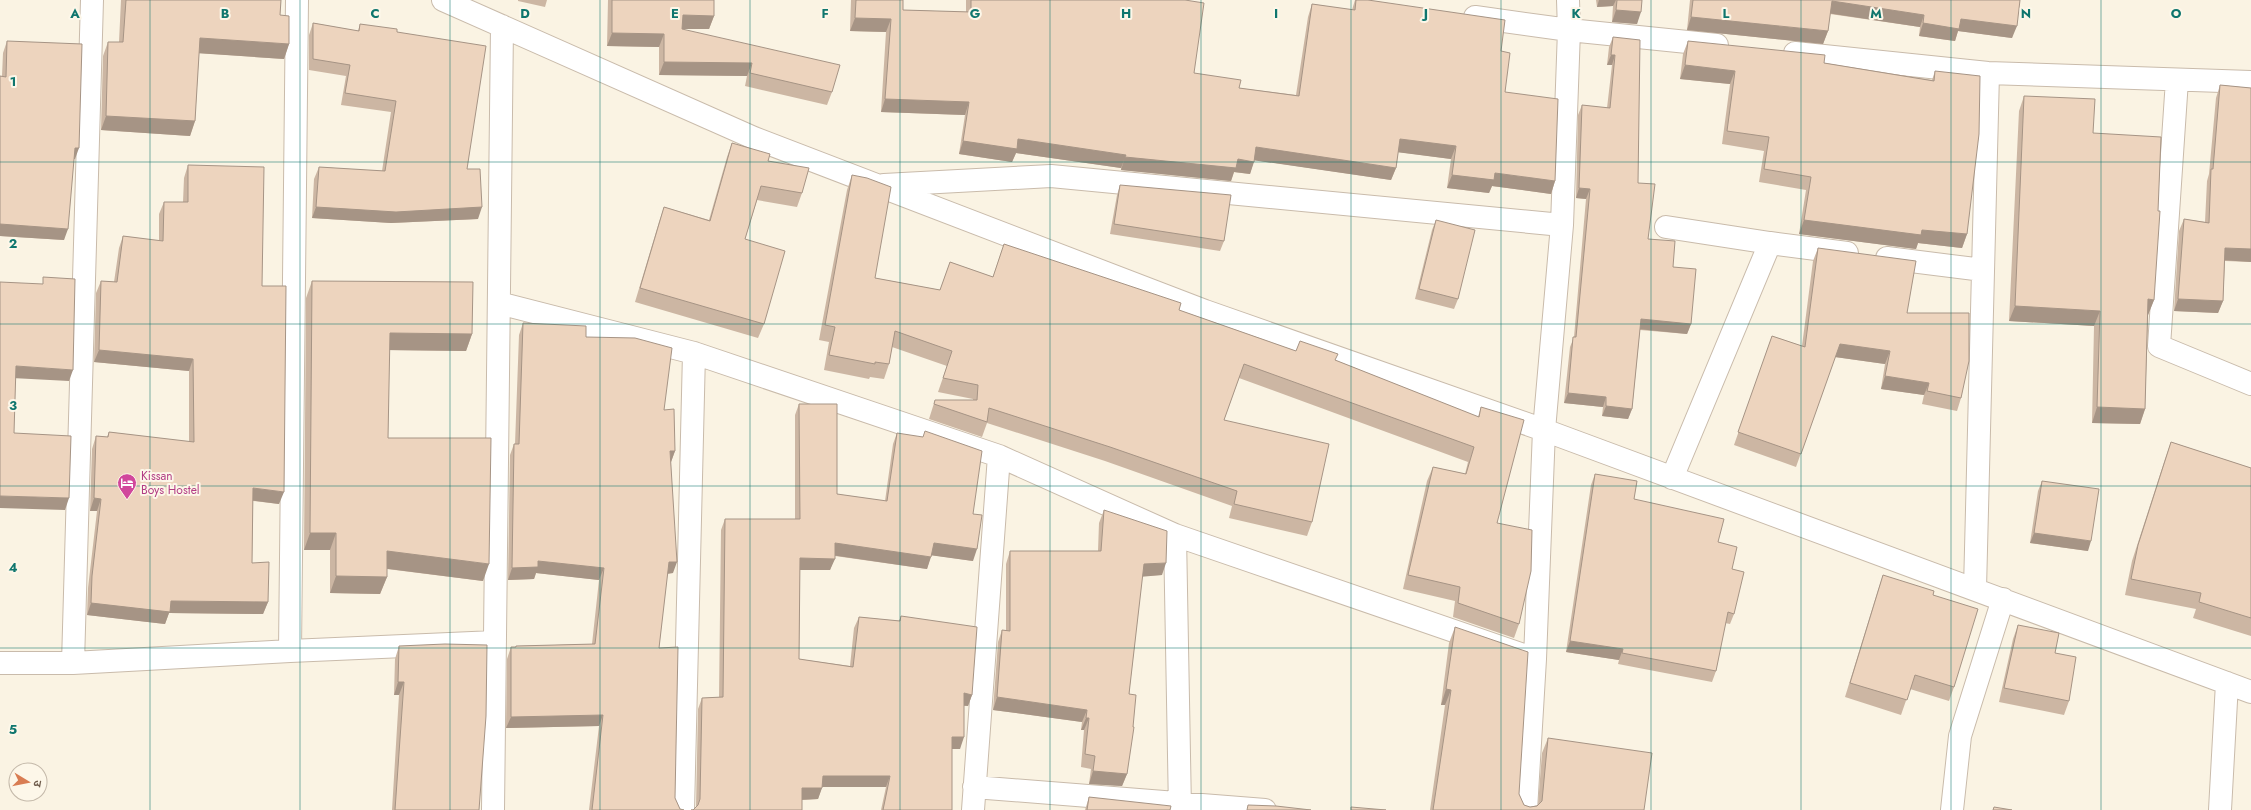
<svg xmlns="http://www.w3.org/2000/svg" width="2251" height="810" viewBox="0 0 2251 810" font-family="Jost,'Noto Sans Devanagari',sans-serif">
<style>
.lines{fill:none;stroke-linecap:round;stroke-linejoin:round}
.minor-casing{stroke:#c9bbab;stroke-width:24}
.minor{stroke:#fff;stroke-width:22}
.wall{fill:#ccb6a3}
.shaded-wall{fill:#a69485}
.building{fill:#edd4be;stroke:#a69485}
.grid{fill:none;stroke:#0f766e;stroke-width:1;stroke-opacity:0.55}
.labels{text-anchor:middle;stroke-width:4;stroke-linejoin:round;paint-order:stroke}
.hotel-label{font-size:12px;fill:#b23c85;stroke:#fdf7e9;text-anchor:start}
.grid-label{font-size:13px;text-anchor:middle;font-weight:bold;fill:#0f766e;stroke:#fdf7e9;stroke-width:4;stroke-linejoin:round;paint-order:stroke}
</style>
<rect width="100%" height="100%" fill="#faf3e3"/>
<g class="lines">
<g class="minor-casing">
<path id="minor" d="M443 0 754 138 1205 311 1544 430 2251 692
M1475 17 1569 30 1717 45
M1795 53 1988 73 2251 82
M2177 80 2159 346 2251 384
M884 185 1051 176 1562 225
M1666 227 1770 243
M1887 258 1983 270
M499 303 694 353 999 456 1175 535 1535 659
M1672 478 1770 243 1847 253
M1175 535 1180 810
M1975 589 1988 73
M290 651 495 642
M0 663H73L92 0
M73 663 290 651 297 0
M974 787 1265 810
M493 810 502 26
M683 810 694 353
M973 810 999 456
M1526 810 1535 659 1544 430 1562 225 1569 30 1568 0
M1952 810 1960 736 2003 599
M2220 810 2227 683"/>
</g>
<use href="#minor" class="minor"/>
</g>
<path class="wall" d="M121 0H281L280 15 289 44 284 59 199 53 195 121 190 136 101 130 103 56 108 42H119Z
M518 0H547L545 7 518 1Z
M608 0H714V16L709 29H682L832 92 827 105 745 86 747 76 659 75V47L607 46Z
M851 0H903V10L966 12V0H1185L1194 73 1239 88 1296 95 1308 17 1312 4 1352 10 1355 0H1368L1501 51 1505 92 1555 181 1551 194 1492 186 1489 193 1447 188 1451 159 1398 152 1396 168 1391 180 1254 160 1250 174 1234 172 1231 181 1121 170V168L1016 153 1012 162 959 154 965 115 881 112 886 32 850 31Z
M1596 0H1642L1637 24 1612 22 1613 6 1597 7Z
M1690 0H2020L2012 38 1958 31 1955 41 1919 36 1920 27 1830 14 1828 31 1823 44 1687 30Z
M313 23 358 31 360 24 397 32 467 169 478 219 391 223 312 218 314 179 319 167 382 171 391 112 341 105 346 76 309 70V35Z
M1613 37 1638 183 1648 239 1673 267 1691 324 1687 334 1640 330 1632 409 1628 419 1602 416 1603 407 1564 403 1570 347 1574 337 1586 199 1576 198 1578 115 1582 105 1607 108 1612 65H1607L1609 47Z
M7 41 75 159H74L64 240 0 236V76H2L3 53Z
M1688 41 1932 80 1935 71 1967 234 1962 248 1918 243 1916 249 1799 234 1806 190 1759 182 1764 151 1722 144 1730 84 1680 79 1683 54Z
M2220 85 2251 88V262L2225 261 2223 301 2218 313 2174 311 2179 231 2184 219 2205 222 2207 181 2209 174 2216 98Z
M2024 96 2093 133 2154 300 2148 315 2145 409 2140 424 2092 423 2094 326 2009 321 2019 111Z
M732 143 768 161 802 193 797 207 757 200 745 239 764 324 758 338 635 302 659 222 664 207 709 220 727 157Z
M188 165 262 286 279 504 253 501 252 563 268 602 263 614 169 613 165 624 87 615 88 588 97 511H90L92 449 96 436 107 437 109 432 189 442V371L94 362 96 293 101 281 114 282 119 248 123 236 159 241V214L164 202H183L184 178Z
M852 175 875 278 940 290 950 262 993 277 1004 244 1179 310 1296 351 1335 360 1478 417 1481 407 1497 523 1519 624 1514 638 1453 617 1455 601 1403 589 1427 481 1433 467 1465 474 1468 462 1239 378 1224 420 1312 522 1307 536 1229 518 1232 506 1105 461 987 423 982 437 929 419 935 400H973V399L938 392 947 366 892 347 889 364 884 379 870 377 869 379 824 370 829 342 819 340 847 190Z
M1120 185 1224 241 1220 251 1110 234 1117 195Z
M1436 220 1458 299 1454 309 1415 299 1432 230Z
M1818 248 1907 313 1961 398 1957 411 1922 404 1924 395 1881 389 1885 364 1835 357 1796 467 1734 445 1772 336 1802 346 1813 261Z
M312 281 472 334 466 351 389 350 388 438 483 581 387 569V577L380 594 330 593V550H304L306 298Z
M523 323 586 337 664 410 675 451 671 462 673 573 667 574 659 648 675 798 680 809 684 810H589L599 726 506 728 507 659 511 647H515L516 646 592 644 599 580 536 573 534 579 508 580 510 455 514 444H515L519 335Z
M799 404 837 494 885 501 893 444 897 433 973 514V561L931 555 927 569 835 556 830 570H800L799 659 850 666 854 628 859 617 899 621 901 616 972 695 968 706H964L960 749H952V810H881L886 787H822L818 799 802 800 693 810 696 807 698 709 702 698 719 697 721 530 725 519H795V415Z
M2171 442 2251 468V636L2193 618 2196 609 2125 595 2132 561 2165 459Z
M1595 474 1634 499 1718 542 1732 569 1734 614 1730 624 1725 623 1716 671 1712 682 1618 664 1619 660 1566 652 1591 485Z
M2042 481 2088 551 2030 543 2038 491Z
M1104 510 1162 575 1142 576 1129 694 1127 774 1122 786 1089 784 1091 769 1081 767 1084 730H1081L1082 722 993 710 998 642 1002 630H1006V564L1010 551H1098L1099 523Z
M1883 575 1933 595 1954 687 1949 701 1910 689 1901 715 1845 697 1878 590Z
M2018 625 2055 653 2069 701 2064 715 1999 702 2013 639Z
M1455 627 1519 794 1524 805 1530 807 1538 805 1542 753 1548 738 1644 810H1430L1445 705H1441L1449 643Z
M399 646 479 810H392L399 695H394L395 659Z
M1089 797 1170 810H1085Z"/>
<path class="shaded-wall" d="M1599 0H1616L1613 6 1597 7Z
M1832 1 1924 15 1920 27 1827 13Z
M1616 10 1641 12 1637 24 1612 22Z
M683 15 714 16 709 29H678Z
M1691 17 1828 31 1823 44 1687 30Z
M855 18 891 19 886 32 850 31Z
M1961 19 2017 26 2012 38 1958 31 1955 41 1919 36 1923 23Z
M612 33 664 34 659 47 607 46Z
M200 38 289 44 284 59 195 53Z
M1611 55H1615L1612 65H1607Z
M664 62 752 63 747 76 659 75Z
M1685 65 1735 71 1730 84 1680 79Z
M885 99 969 102 965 115 881 112Z
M106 116 195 121 190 136 101 130Z
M1018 139 1126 155 1121 168 1016 153 1012 162 959 154 963 141Z
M1400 139 1456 146 1451 159 1396 152Z
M1256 147 1396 168 1391 180 1252 160Z
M75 148H79L75 159H70Z
M1125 157 1238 159 1254 162 1250 174 1234 172 1231 181 1121 170Z
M1495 173 1555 181 1551 194 1492 186 1489 193 1447 188 1452 175Z
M1579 188 1590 189 1586 199 1576 198Z
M316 207H482L478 219 391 223 312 218Z
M1804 220 1922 230 1967 234 1962 248 1918 243 1916 249 1799 234Z
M0 224 68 229 64 240 0 236Z
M2225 248 2251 249V262L2221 260Z
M2148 299 2154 300 2148 315 2143 314Z
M2178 299 2223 301 2218 313 2174 311Z
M2015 306 2100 311 2094 326 2009 321Z
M1641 319 1691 324 1687 334 1638 329Z
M390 333 472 334 466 351 383 350Z
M1840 344 1890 351 1885 364 1835 357Z
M99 350 193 359 189 371 94 362Z
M16 366 73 370 69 381 12 378Z
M1885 376 1929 383 1924 395 1881 389Z
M1568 393 1606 397 1603 407 1564 403Z
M1606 406 1632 409 1628 419 1602 416Z
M2097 407 2145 409 2140 424 2092 423Z
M670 451H675L671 462Z
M253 488 284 492 279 504 249 500Z
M0 496 69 498 65 510 0 508Z
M94 498 101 499 97 511H90Z
M310 533H336L330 550H304Z
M2034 533 2091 541 2088 551 2030 543Z
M835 543 931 557 927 569 831 555Z
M934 543 977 549 973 561 929 555Z
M387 551 489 564 483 581 381 568Z
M800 558 835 559 830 570H795Z
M538 561 604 568 599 580 536 573 534 579 508 580 512 568Z
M669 562H677L673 573 664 574Z
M1166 563 1162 575 1139 577 1144 564Z
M336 576 387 577 380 594 330 593Z
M171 601 268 602 263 614 169 613 165 624 87 615 91 603Z
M1570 641 1623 649 1619 660 1566 652Z
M398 682H404L399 695H394Z
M1446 689 1451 690 1445 705H1441Z
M964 693 972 695 968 706 960 705Z
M997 697 1087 710 1082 722 993 710Z
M603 715 599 726 506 728 511 717Z
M1086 718H1089L1084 730H1081Z
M952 737H964L960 749H948Z
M1093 771 1127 774 1122 786 1089 784Z
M823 776H890L886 787H818Z
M802 788H822L818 799 798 800Z"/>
<path class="building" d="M126 0H281L280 15 289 16V44L200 38 195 121 106 116 108 42H123Z
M612 0H714V16L683 15 682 29 840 65 832 92 750 73 752 63 664 62V34L612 33Z
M856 0H903V10L971 12V0H1185L1204 3 1194 73 1241 80 1239 88 1299 96 1312 4 1355 10 1356 0H1368L1505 20 1501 51 1510 53 1505 92 1558 99 1555 181 1495 173 1494 180 1452 175 1456 146 1400 139 1396 168 1256 147 1254 162 1238 159 1236 168 1125 157 1126 155 1018 139 1017 149 963 141 969 102 885 99 891 19 855 18Z
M1617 0H1642L1641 12 1616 10Z
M1693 0H2020L2017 26 1961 19 1959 29 1923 23 1924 15 1832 1 1828 31 1691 17Z
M313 23 359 31 360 24 397 29V32L486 46 467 169H480L482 207 396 212 316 207 319 167 385 171 396 101 345 93 350 65 313 59Z
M1613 37 1640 40 1638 183 1655 184 1648 239 1675 241 1673 267 1696 269 1691 324 1641 319 1632 409 1606 406V397L1568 393 1573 337H1576L1590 189 1579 188 1582 105 1610 108 1615 55H1611Z
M7 41 82 44 79 148H75L68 229 0 224V76L6 77Z
M1688 41 1825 55 1824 63 1934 81 1935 71 1980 76 1979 134 1967 234 1922 230 1921 235 1804 220 1811 177 1764 169 1769 137 1727 131 1735 71 1685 65Z
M2220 85 2251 88V249L2225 248 2223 301 2178 299 2184 219 2209 223 2211 169H2213Z
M2024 96 2095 99 2093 133 2161 137 2158 211H2160L2154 300 2148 299 2145 409 2097 407 2100 311 2015 306Z
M732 143 770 154 768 161 809 168 802 193 761 186 745 239 785 251 764 324 640 288 664 207 710 221Z
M188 165 264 167 262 286H286L284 492 253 488 252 563 269 562 268 602 171 601 170 612 91 603 92 576 101 499 94 498 96 436 108 437 109 432 194 442 193 359 99 350 101 281 117 282 123 236 163 241 164 202H188Z
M852 175 867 178 891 187 875 278 940 290 950 262 993 277 1004 244 1181 303 1179 310 1296 351 1300 341 1338 354 1335 360 1479 417 1481 407 1524 420 1497 523 1532 530 1531 571 1519 624 1458 603 1460 587 1408 575 1433 467 1466 474 1474 447 1244 364 1224 420 1329 444 1312 522 1234 504 1237 491 1110 447 989 408 987 422 934 404 935 400H977L978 385 943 378 952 351 895 331 889 364 875 362V364L829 355 835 327 825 325Z
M1120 185 1231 195 1224 241 1114 224Z
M1436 220 1475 230 1458 299 1419 289Z
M1818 248 1916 261 1907 313H1969V361L1961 398 1927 391 1929 383 1885 376 1890 351 1840 344 1801 454 1738 432 1772 336 1805 347Z
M43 277 75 279 73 370 16 366 14 433 71 436 69 498 0 496V282L43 284Z
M312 281 473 282 472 334 390 333 388 438H491L489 564 387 551V577L336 576V533H310Z
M523 323 586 326V337L635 338 672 348 664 410 674 409 675 451H670L677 562H669L659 648 678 647 675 798 680 809 684 810H592L603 715 511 717V647H516V646L595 644 604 568 538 561V567L512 568 514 444H519Z
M799 404H837V494L887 501 897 433 923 437 925 431 982 451 973 514 982 515 977 549 934 543 931 557 835 543V559L800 558 799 659 853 667 859 617 900 621 901 616 977 627 972 695 964 693V737H952V810H883L890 776H823L822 788H802V810H691H693L698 805 700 799 702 698 723 697 725 519H800Z
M2171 442 2251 468V618L2199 602 2201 593 2131 579 2138 545Z
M1595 474 1637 481 1634 499 1724 519 1718 542 1737 547 1732 569 1744 572 1734 614 1728 612 1716 671 1622 653 1623 649 1570 641Z
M2042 481 2099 489 2091 541 2034 533Z
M1104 510 1167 531 1166 563 1144 564 1129 694 1136 695 1133 727H1134L1127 774 1093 771 1095 756 1085 754 1089 718H1086L1087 710 997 697 1002 630 1010 631V551H1101Z
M1883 575 1934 591 1933 595 1978 609 1954 687 1915 675 1907 700 1850 683Z
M2018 625 2059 633 2055 653 2076 657 2069 701 2004 688Z
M1455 627 1528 652 1519 794 1524 805 1530 807 1537 806 1542 801 1548 738 1652 753 1644 810H1433L1451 690 1446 689Z
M445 644 487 645 486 716 479 810H395L404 682H398L399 646Z
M1089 797 1171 806 1170 810H1087Z
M1248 805 1276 806 1311 810H1247Z
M1351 807 1386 810H1351Z
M1994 807 2012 810H1993Z"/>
<path class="grid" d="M150 0V810M300 0V810M450 0V810M600 0V810M750 0V810M900 0V810M1050 0V810M1201 0V810M1351 0V810M1501 0V810M1651 0V810M1801 0V810M1951 0V810M2101 0V810M0 162H2251M0 324H2251M0 486H2251M0 648H2251"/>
<defs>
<g id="hotel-pin" transform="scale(1)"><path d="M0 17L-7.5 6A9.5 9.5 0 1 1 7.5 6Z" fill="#d1479c" stroke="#fdf7e9"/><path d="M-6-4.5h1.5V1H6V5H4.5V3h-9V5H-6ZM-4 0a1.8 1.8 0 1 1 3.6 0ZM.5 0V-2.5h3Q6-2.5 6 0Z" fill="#fff"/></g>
</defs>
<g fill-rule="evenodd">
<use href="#hotel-pin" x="127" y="483"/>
</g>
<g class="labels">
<g class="hotel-label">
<text x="141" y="480">Kissan<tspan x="141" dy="14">Boys Hostel</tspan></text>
</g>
</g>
<g class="grid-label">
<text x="75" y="18">A</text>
<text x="225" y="18">B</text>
<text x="375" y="18">C</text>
<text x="525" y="18">D</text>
<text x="675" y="18">E</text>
<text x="825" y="18">F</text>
<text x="975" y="18">G</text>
<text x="1126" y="18">H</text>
<text x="1276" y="18">I</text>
<text x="1426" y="18">J</text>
<text x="1576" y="18">K</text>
<text x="1726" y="18">L</text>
<text x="1876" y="18">M</text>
<text x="2026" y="18">N</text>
<text x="2176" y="18">O</text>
<text x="13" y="86">1</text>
<text x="13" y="248">2</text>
<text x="13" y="410">3</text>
<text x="13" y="572">4</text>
<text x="13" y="734">5</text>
</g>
<g transform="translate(28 782) rotate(100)"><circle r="19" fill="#fdf7e9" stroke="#c4b9aa"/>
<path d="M0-3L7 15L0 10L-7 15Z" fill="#d97d53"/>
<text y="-6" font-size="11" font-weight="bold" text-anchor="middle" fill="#6f5c4c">उ</text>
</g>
</svg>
